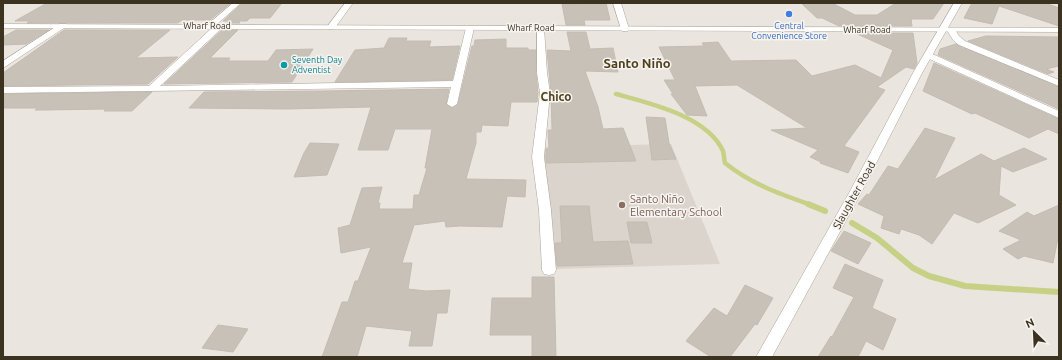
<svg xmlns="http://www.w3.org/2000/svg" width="1062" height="360" viewBox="0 0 1062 360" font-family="Ubuntu,sans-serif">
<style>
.built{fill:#dbd4cd}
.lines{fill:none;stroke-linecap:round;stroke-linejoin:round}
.stream-far1{stroke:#c6d186;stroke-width:4.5}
.stream{stroke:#c6d186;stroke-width:6}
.building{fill:#c8c1b7;stroke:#c4bcb2}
.minor-casing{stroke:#aca59a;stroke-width:1}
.tertiary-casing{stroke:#aca59a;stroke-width:1}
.secondary-casing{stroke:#aea595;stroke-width:1}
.minor{fill:#fff;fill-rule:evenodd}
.tertiary{fill:#fff;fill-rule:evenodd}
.secondary{fill:#fff;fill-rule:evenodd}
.shop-dot{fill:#3f7fe0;stroke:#f7f3f0;stroke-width:1.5}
.culture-dot{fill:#0f9aa8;stroke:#f7f3f0;stroke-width:1.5}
.education-dot{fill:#8d6e63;stroke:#f7f3f0;stroke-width:1.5}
.labels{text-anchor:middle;stroke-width:3;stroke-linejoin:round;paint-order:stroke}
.far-street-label{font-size:9px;fill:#3b3320;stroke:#f7f3f0}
.far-shop-label{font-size:9px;fill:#366cbe;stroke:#f7f3f0}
.far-culture-label{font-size:9px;fill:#0d838f;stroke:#f7f3f0;text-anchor:start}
.street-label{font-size:11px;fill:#3b3320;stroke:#f7f3f0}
.education-label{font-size:11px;fill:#785e54;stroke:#f7f3f0;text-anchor:start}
.neighbourhood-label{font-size:12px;font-weight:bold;fill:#4d411c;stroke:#f7f3f0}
.far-district-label{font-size:13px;font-weight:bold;fill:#4d411c;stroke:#f7f3f0}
</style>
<rect width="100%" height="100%" fill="#ebe5df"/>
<path class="built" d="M671 144 720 264 555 269 543 147Z"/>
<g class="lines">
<path class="stream-far1" d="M616 94C649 103 707 116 723 151 724 154 724 159 725 163 751 184 780 194 811 205"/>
<path class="stream" d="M808 204 825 211
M852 223 877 238 913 268 929 276 965 286 1059 292"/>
</g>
<path class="building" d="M47 3H231L210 20H182L178 23H27L30 21H15Z
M242 3H282L270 18H250L247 21H238L240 23H227L230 21H223Z
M606 3 610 20H584L585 25H566L562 4Z
M801 3H832L855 15H877L896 3H944L933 19H911L912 26H839L822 18H817Z
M972 3H1045L1059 8V26L999 6 992 24 964 18Z
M16 30H49L26 44 3 45V37Z
M64 30H170L136 58 178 57 148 84 3 86V73Z
M222 30H238L210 58H230L228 61H268L276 50 313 49 292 82 164 84Z
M567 32H586L590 49 613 48 618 72 585 71 598 107 603 129 623 128 636 161 546 163V149H549L548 130H552L551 93 547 50 571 51Z
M855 33H913L917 63 914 69 906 67 877 87 885 90 844 146 859 152 848 173 820 163 821 162 810 157 818 150 771 130 807 128 737 85 695 86 707 116 687 115 671 94H673L664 80H675L659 47 704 46 702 43 718 42 731 61 796 60 812 76 855 65 881 78 893 50Z
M986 36 1059 37V66L1046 69 1054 72 1048 74 968 41Z
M389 38H407L406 41H431L429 47 460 46 452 80 335 82 355 50 384 48Z
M506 39V48H528V50H536V73L538 93 537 102H511L508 126 482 125 481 132H476V143L466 179 526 180 525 197 507 196 502 227 460 226 446 227 445 221 414 225 402 263H412L408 289 426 291 450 290 447 313H437L432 346H409L412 331 366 326 357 357H322L342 302H348L355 281H358L371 247 341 253 338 228 350 225 362 188 382 187 378 203H380L379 209H413L414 195H419L427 168H425L432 129H395L388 150H358L371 107 287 109 189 108 204 92 323 91 449 89 446 105 453 108 458 104 472 46H474L475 40Z
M956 44 1059 87V109L938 55 940 49Z
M934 63 1059 119V134L1048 129 1029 138 975 113 972 114 923 91Z
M152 92 132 111H104L106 109 44 110H35L38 108H3V94Z
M646 117 665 118 669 143 676 159 652 160Z
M925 128 955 138 934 180 981 154 994 161 1024 148 1047 159 1013 172 1001 166 999 195 1016 205 978 223 954 213 932 244 919 235 901 229 899 234 881 228 884 216 858 204 867 194 869 195 888 166 898 169Z
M310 143 339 144 327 175 294 177 304 153Z
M1059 205V233L1053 263 1024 256 1018 259 1003 249 1021 240 999 231 1027 212 1034 216Z
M560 206H589L593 242 628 241 633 264 557 266 555 243H562Z
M627 222H647L652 243H631Z
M844 231 871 243 858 264 831 251Z
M845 264 883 280 872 308 896 319 883 350 866 341 858 357H818L831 336 832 337 854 297 833 288Z
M532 277H554L556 357H532V335H490L492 298H532Z
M745 285 773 298 757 325 755 324 730 357H711L686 341 714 308 727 316Z
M218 325 248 329 233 352 202 348Z"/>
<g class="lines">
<g class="minor-casing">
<path id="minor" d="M233 3H241L217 24H222V28L160 86 453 81 466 28 470 26 474 28 457 104 452 107 447 104 451 87 3 93V87L149 86 212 28H207L206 26Z
M345 3H353L334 29H328L327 27Z
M613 3H621L629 29 628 31H622L621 29Z
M60 24H66L67 26 3 68V61Z
M537 26H543L544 28 547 73 550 93 544 157 551 210 556 270 554 274 549 275 544 274 542 270 539 210 532 157 540 93 537 73Z
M948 28H954L959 36 965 41 1059 80V86L959 45 953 40 947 30Z
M928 52 1059 111V118L925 57 924 55 925 53Z"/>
</g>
<g class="tertiary-casing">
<path id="tertiary" d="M954 3H962L922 73 861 193 772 357H756L849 193 913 73Z"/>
</g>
<g class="secondary-casing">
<path id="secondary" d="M3 24 1059 28V32L3 28Z"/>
</g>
<use href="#minor" class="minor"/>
<use href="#tertiary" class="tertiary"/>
<use href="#secondary" class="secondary"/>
</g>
<circle class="shop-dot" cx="789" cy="14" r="4"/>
<circle class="culture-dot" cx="284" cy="65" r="4"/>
<circle class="education-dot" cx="622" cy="205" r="4"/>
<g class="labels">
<g class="far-street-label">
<text x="207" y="29">Wharf Road</text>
<text x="531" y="31">Wharf Road</text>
<text x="867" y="33">Wharf Road</text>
</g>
<g class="far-shop-label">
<text x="789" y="29">Central<tspan x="789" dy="10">Convenience Store</tspan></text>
</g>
<g class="far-culture-label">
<text x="292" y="63">Seventh Day<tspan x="292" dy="10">Adventist</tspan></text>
</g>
<g class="street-label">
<text transform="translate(854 195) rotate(-61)" y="4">Slaughter Road</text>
</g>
<g class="education-label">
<text x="630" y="203">Santo Niño<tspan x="630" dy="13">Elementary School</tspan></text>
</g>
<g class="neighbourhood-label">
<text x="556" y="101">Chico</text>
</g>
<g class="far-district-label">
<text x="637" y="68">Santo Niño</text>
</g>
</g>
<rect width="1062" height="360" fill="none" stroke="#3b3320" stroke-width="8"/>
<g transform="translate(1034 332) rotate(336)" stroke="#f7f3f0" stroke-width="3" paint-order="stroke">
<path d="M0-3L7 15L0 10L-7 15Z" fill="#3b3320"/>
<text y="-6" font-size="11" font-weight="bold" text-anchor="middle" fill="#3b3320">N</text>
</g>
</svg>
